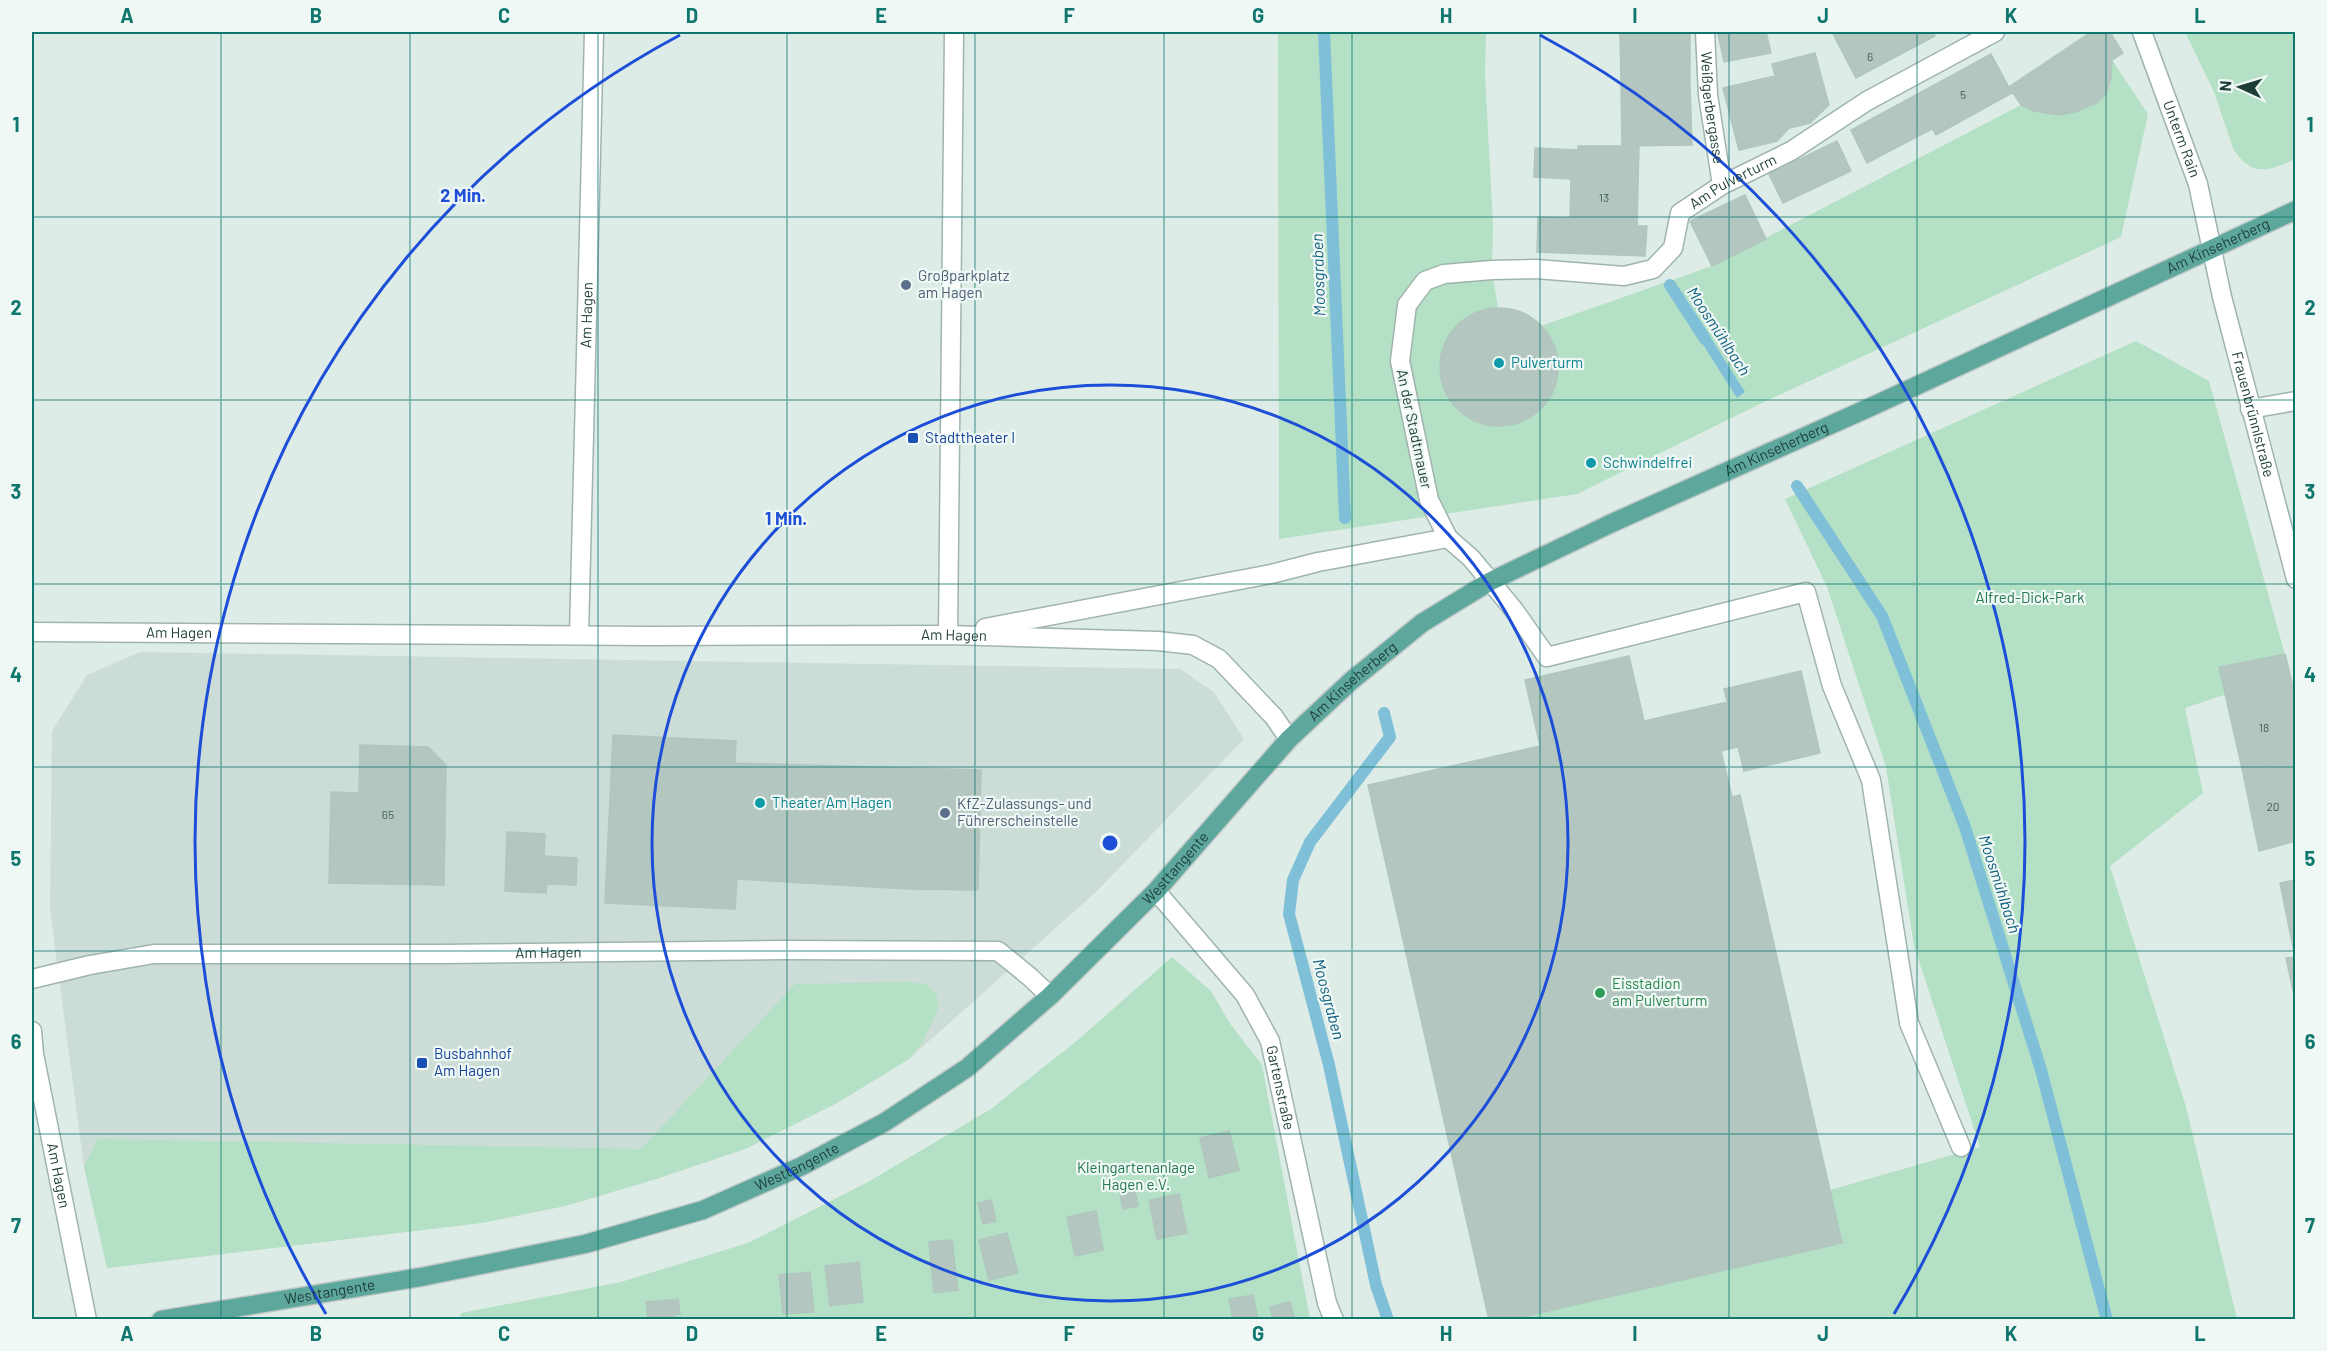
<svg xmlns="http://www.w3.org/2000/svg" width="2327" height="1351" viewBox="0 0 2327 1351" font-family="Barlow,sans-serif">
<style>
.built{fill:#ccdcd6}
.green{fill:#b4e0c5}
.water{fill:#7fc0d8}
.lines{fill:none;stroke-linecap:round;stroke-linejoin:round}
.stream{stroke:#7fc0d8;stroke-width:12}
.building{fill:#b3c7c0;stroke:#b0c6bf;stroke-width:1.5}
.minor-casing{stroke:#a0b4af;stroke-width:21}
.major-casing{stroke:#c0c9c7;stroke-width:21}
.minor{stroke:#fff;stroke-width:18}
.major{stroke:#5da79c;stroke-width:18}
.grid{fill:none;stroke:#0f766e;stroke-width:1.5;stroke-opacity:0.55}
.ring{fill:none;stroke:#1d4ed8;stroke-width:3}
.service-dot{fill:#5c6f8a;stroke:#eff8f4;stroke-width:2}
.culture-dot{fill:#0f9aa8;stroke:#eff8f4;stroke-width:2}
.transit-dot{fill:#1a4fb4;stroke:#eff8f4;stroke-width:2}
.leisure-dot{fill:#2e9e5b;stroke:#eff8f4;stroke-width:2}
.labels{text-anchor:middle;stroke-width:4.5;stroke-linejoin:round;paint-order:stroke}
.number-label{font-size:12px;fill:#42605a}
.street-label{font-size:15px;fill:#1d3d38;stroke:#eff8f4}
.service-label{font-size:15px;fill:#4e5e75;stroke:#eff8f4;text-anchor:start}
.culture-label{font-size:15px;fill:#0d838f;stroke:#eff8f4;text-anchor:start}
.transit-label{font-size:15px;fill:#164399;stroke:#eff8f4;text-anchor:start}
.park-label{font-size:15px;fill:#23794e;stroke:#eff8f4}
.leisure-label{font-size:15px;fill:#27864d;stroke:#eff8f4;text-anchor:start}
.water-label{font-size:16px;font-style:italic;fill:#116180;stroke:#eff8f4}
.centre{fill:#1d4ed8;stroke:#eff8f4;stroke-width:3}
.ring-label{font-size:18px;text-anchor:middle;font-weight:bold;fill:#1d4ed8;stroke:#eff8f4;stroke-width:4.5;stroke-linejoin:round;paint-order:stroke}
.neatline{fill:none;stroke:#0f766e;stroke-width:2}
.grid-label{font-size:20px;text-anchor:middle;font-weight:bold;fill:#0f766e}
</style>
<rect width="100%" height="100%" fill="#deece7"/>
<path class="built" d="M140 652 1180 669 1214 692 1244 739 1096 892 909 1059 837 1103 745 1149 656 1179 565 1206 481 1223 107 1268 84 1167 50 910 52 731 87 675Z"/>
<path class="green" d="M1278 32H1486L1485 75 1493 224 1492 270 1498 308C1474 311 1453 322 1444 346 1416 420 1528 461 1554 386 1562 364 1554 344 1541 326L1712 266 2021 105C2044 115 2065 117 2088 106 2095 104 2103 99 2107 93 2112 83 2112 71 2112 60L2148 114 2121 237 1768 400 1577 494 1279 539Z
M2185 32H2295V159C2269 171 2251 178 2233 148L2214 92Z
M2136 341 2209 381 2290 673 2185 708 2203 793 2110 866 2186 1107 2237 1319 1509 1320 1841 1243 1830 1190 1980 1147 1914 946 1886 767 1827 587 1785 499Z
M1172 957 1211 991 1231 1025 1262 1065 1310 1319 460 1320 461 1313 621 1282 748 1243 868 1182 991 1109 1079 1039Z
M910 982 927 985 937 995 938 1009 923 1042 909 1059 837 1103 745 1149 656 1179 565 1206 481 1223 107 1268 84 1167 98 1139 641 1149 795 984Z"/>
<path class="water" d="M1702 324 1745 392 1737 398 1693 329Z"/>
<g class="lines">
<path class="stream" d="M1324 32 1345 518
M1670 285 1705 339
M1797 486 1882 616 1965 827 2041 1070 2107 1320
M1384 713 1390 737 1310 842 1293 880 1289 914 1329 1065 1376 1285 1388 1320"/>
</g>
<path class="building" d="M1620 32H1690V85L1621 86Z
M1730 32H1766L1771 53 1724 62 1718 34Z
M1832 32H1933L1935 36 1856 78Z
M2091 32H2110L2123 53 2112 60 2111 78 2106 94 2096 103 2075 112 2060 115 2034 111 2021 105 2009 87Z
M1815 53 1829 105 1810 123 1789 128 1772 64Z
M1991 54 2012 93 1936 135 1914 96Z
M1775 76 1789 128 1777 141 1739 150 1723 88Z
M1690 85 1692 145 1622 146 1621 86Z
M1914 96 1932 129 1867 163 1851 130Z
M1837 141 1851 171 1783 203 1769 174Z
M1578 146H1639L1637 226H1647L1645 256 1537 252 1538 217 1570 218 1571 179 1534 177 1535 148 1578 150Z
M1745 195 1766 239 1712 266 1690 221Z
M1440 367a59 59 0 1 1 118 0a59 59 0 1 1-118 0Z
M2285 654 2296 699V757L2243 773 2219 667Z
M1629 656 1644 721 1728 702 1738 747 1721 751 1732 797 1740 795 1842 1243 1509 1320H1489L1368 785 1540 746 1525 680Z
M1801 671 1820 753 1744 771 1724 689Z
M613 735 736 741 735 763 912 768 908 889 737 879 735 909 605 903Z
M360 745 428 747 446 765 444 885 329 883 331 792 359 793Z
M2296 757V841L2259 851 2243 773Z
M912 768 981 770 978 890 908 889Z
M507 832 545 834 544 856 577 858 576 885 547 884 546 893 505 891Z
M2296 880V957H2295L2280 883Z
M2295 957H2296V1005L2286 958Z
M1229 1131 1239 1170 1209 1178 1200 1138Z
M1134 1186 1138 1206 1123 1209 1119 1189Z
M1179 1194 1187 1233 1157 1239 1149 1200Z
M991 1200 996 1221 983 1224 978 1203Z
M1096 1211 1103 1250 1075 1256 1067 1217Z
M1007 1233 1018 1273 989 1280 979 1240Z
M952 1240 958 1290 934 1293 929 1242Z
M859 1262 863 1302 830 1306 825 1266Z
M810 1272 814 1312 783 1314 779 1275Z
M1253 1295 1258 1320H1233L1229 1299Z
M678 1299 680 1314H675V1320H648L646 1302Z
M1290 1302 1295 1320H1273L1270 1307Z"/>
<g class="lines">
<g class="minor-casing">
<g id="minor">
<path id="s1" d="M1705 32 1708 95 1722 185"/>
<path id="s2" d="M2142 32 2198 184 2222 297 2296 579"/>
<path d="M2250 409 2296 401"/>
<path d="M985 628 1271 574 1318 562 1448 538"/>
<path id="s3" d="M32 632 650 636 948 635 1158 641 1193 645 1219 659 1274 717 1289 739"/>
<path id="s4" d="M579 635 594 32"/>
<path d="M948 635 954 32"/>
<path id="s5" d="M1156 891 1245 995 1270 1041 1327 1303 1334 1320"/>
<path id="s6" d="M32 979 90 965 154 954H441L784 950 998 951 1030 977 1050 996"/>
<path id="s7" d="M32 1031 34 1054 87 1320"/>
<path id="s8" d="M1961 1147 1909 1023 1871 780 1832 686 1806 592 1547 657 1514 610 1471 558 1448 538 1429 500 1400 361 1407 305 1425 281 1444 274 1492 270 1536 269 1624 276 1653 269 1673 248 1680 213 1722 185 1791 151 1867 101 1995 32"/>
</g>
</g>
<g class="major-casing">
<g id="major">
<path id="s9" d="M161 1320 421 1277 585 1244 703 1210 802 1166 885 1122 967 1068 1050 996 1156 891 1289 739 1351 681 1422 623 1489 582 1612 523 1875 405 2296 210"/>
</g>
</g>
<use href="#minor" class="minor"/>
<use href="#major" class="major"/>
</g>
<path class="grid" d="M221 32V1320M410 32V1320M598 32V1320M787 32V1320M975 32V1320M1164 32V1320M1352 32V1320M1540 32V1320M1729 32V1320M1917 32V1320M2106 32V1320M32 217H2296M32 400H2296M32 584H2296M32 767H2296M32 951H2296M32 1134H2296"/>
<g class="ring">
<circle cx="1110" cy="843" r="458"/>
<path d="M326 1314A915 915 0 0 1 680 35M1540 35A915 915 0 0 1 1894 1314"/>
</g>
<g class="service-dot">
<circle cx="906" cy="285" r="6"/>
<circle cx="945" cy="813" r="6"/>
</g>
<g class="culture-dot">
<circle cx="1499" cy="363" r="6"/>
<circle cx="1591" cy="463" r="6"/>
<circle cx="760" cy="803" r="6"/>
</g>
<g class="transit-dot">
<rect x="907" y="432" width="12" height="12" rx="3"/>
<rect x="416" y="1057" width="12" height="12" rx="3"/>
</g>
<circle class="leisure-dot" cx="1600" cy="993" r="6"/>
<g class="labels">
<g class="number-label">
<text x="1870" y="61">6</text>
<text x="1963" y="99">5</text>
<text x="1604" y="202">13</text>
<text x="2264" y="732">18</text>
<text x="2273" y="811">20</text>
<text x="388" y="819">65</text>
</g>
<g class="street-label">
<text dy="5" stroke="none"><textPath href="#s1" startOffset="76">Weißgerbergasse</textPath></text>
<text dy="5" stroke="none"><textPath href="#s2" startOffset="114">Unterm Rain</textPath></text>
<text dy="5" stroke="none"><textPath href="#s8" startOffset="1630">Am Pulverturm</textPath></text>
<text dy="5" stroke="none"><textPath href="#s9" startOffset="2373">Am Kinseherberg</textPath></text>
<text dy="5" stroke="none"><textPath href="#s4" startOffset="320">Am Hagen</textPath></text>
<text dy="5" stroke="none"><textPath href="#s2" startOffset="399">Frauenbrünnlstraße</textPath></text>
<text transform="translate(1414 429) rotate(78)" y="5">An der Stadtmauer</text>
<text dy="5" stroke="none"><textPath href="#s9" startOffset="1887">Am Kinseherberg</textPath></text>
<text dy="5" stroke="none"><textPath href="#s3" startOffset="147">Am Hagen</textPath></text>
<text dy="5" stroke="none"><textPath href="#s3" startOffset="922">Am Hagen</textPath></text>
<text dy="5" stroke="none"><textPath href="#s9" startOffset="1401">Am Kinseherberg</textPath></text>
<text dy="5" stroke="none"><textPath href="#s9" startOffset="1143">Westtangente</textPath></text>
<text dy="5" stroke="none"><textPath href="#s6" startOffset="519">Am Hagen</textPath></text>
<text dy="5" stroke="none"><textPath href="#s5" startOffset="237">Gartenstraße</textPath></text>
<text dy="5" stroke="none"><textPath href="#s9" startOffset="657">Westtangente</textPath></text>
<text dy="5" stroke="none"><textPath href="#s7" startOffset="147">Am Hagen</textPath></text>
<text dy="5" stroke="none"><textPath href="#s9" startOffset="171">Westtangente</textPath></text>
</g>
<g class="service-label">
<text x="918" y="281">Großparkplatz<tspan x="918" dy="17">am Hagen</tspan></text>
<text x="957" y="809">KfZ-Zulassungs- und<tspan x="957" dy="17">Führerscheinstelle</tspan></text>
</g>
<g class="culture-label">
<text x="1511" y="368">Pulverturm</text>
<text x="1603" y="468">Schwindelfrei</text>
<text x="772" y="808">Theater Am Hagen</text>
</g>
<g class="transit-label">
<text x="925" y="443">Stadttheater I</text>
<text x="434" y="1059">Busbahnhof<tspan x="434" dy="17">Am Hagen</tspan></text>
</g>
<g class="park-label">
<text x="2030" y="603">Alfred-Dick-Park</text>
<text x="1136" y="1173">Kleingartenanlage<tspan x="1136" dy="17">Hagen e.V.</tspan></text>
</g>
<g class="leisure-label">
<text x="1612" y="989">Eisstadion<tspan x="1612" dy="17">am Pulverturm</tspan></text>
</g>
<g class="water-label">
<text transform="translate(1318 275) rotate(-92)" y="6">Moosgraben</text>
<text transform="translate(1719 331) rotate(57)" y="6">Moosmühlbach</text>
<text transform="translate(2000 884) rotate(72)" y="6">Moosmühlbach</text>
<text transform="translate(1329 999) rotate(75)" y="6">Moosgraben</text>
</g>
</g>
<circle cx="1110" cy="843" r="9" class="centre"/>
<g class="ring-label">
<text x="463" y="202">2 Min.</text>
<text x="786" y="525">1 Min.</text>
</g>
<rect width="2327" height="1351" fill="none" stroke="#eff8f4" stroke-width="66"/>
<g transform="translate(2240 87) rotate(274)" stroke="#eff8f4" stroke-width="4.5" paint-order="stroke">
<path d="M0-4.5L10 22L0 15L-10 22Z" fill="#1d3d38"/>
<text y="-9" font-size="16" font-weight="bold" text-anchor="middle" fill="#1d3d38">N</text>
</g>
<rect x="33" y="33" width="2261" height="1285" class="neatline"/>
<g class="grid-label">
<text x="127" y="23">A</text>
<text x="316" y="23">B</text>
<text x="504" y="23">C</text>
<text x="692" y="23">D</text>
<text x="881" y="23">E</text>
<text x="1069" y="23">F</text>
<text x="1258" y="23">G</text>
<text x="1446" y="23">H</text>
<text x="1635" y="23">I</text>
<text x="1823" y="23">J</text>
<text x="2011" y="23">K</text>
<text x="2200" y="23">L</text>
<text x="16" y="132">1</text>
<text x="2310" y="132">1</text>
<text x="16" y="315">2</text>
<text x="2310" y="315">2</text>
<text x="16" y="499">3</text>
<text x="2310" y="499">3</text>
<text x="16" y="682">4</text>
<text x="2310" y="682">4</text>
<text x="16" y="866">5</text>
<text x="2310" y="866">5</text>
<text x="16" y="1049">6</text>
<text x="2310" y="1049">6</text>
<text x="16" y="1233">7</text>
<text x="2310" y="1233">7</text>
<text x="127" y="1341">A</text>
<text x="316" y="1341">B</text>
<text x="504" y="1341">C</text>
<text x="692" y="1341">D</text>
<text x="881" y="1341">E</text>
<text x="1069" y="1341">F</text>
<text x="1258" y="1341">G</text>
<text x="1446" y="1341">H</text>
<text x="1635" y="1341">I</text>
<text x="1823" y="1341">J</text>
<text x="2011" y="1341">K</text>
<text x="2200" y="1341">L</text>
</g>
</svg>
